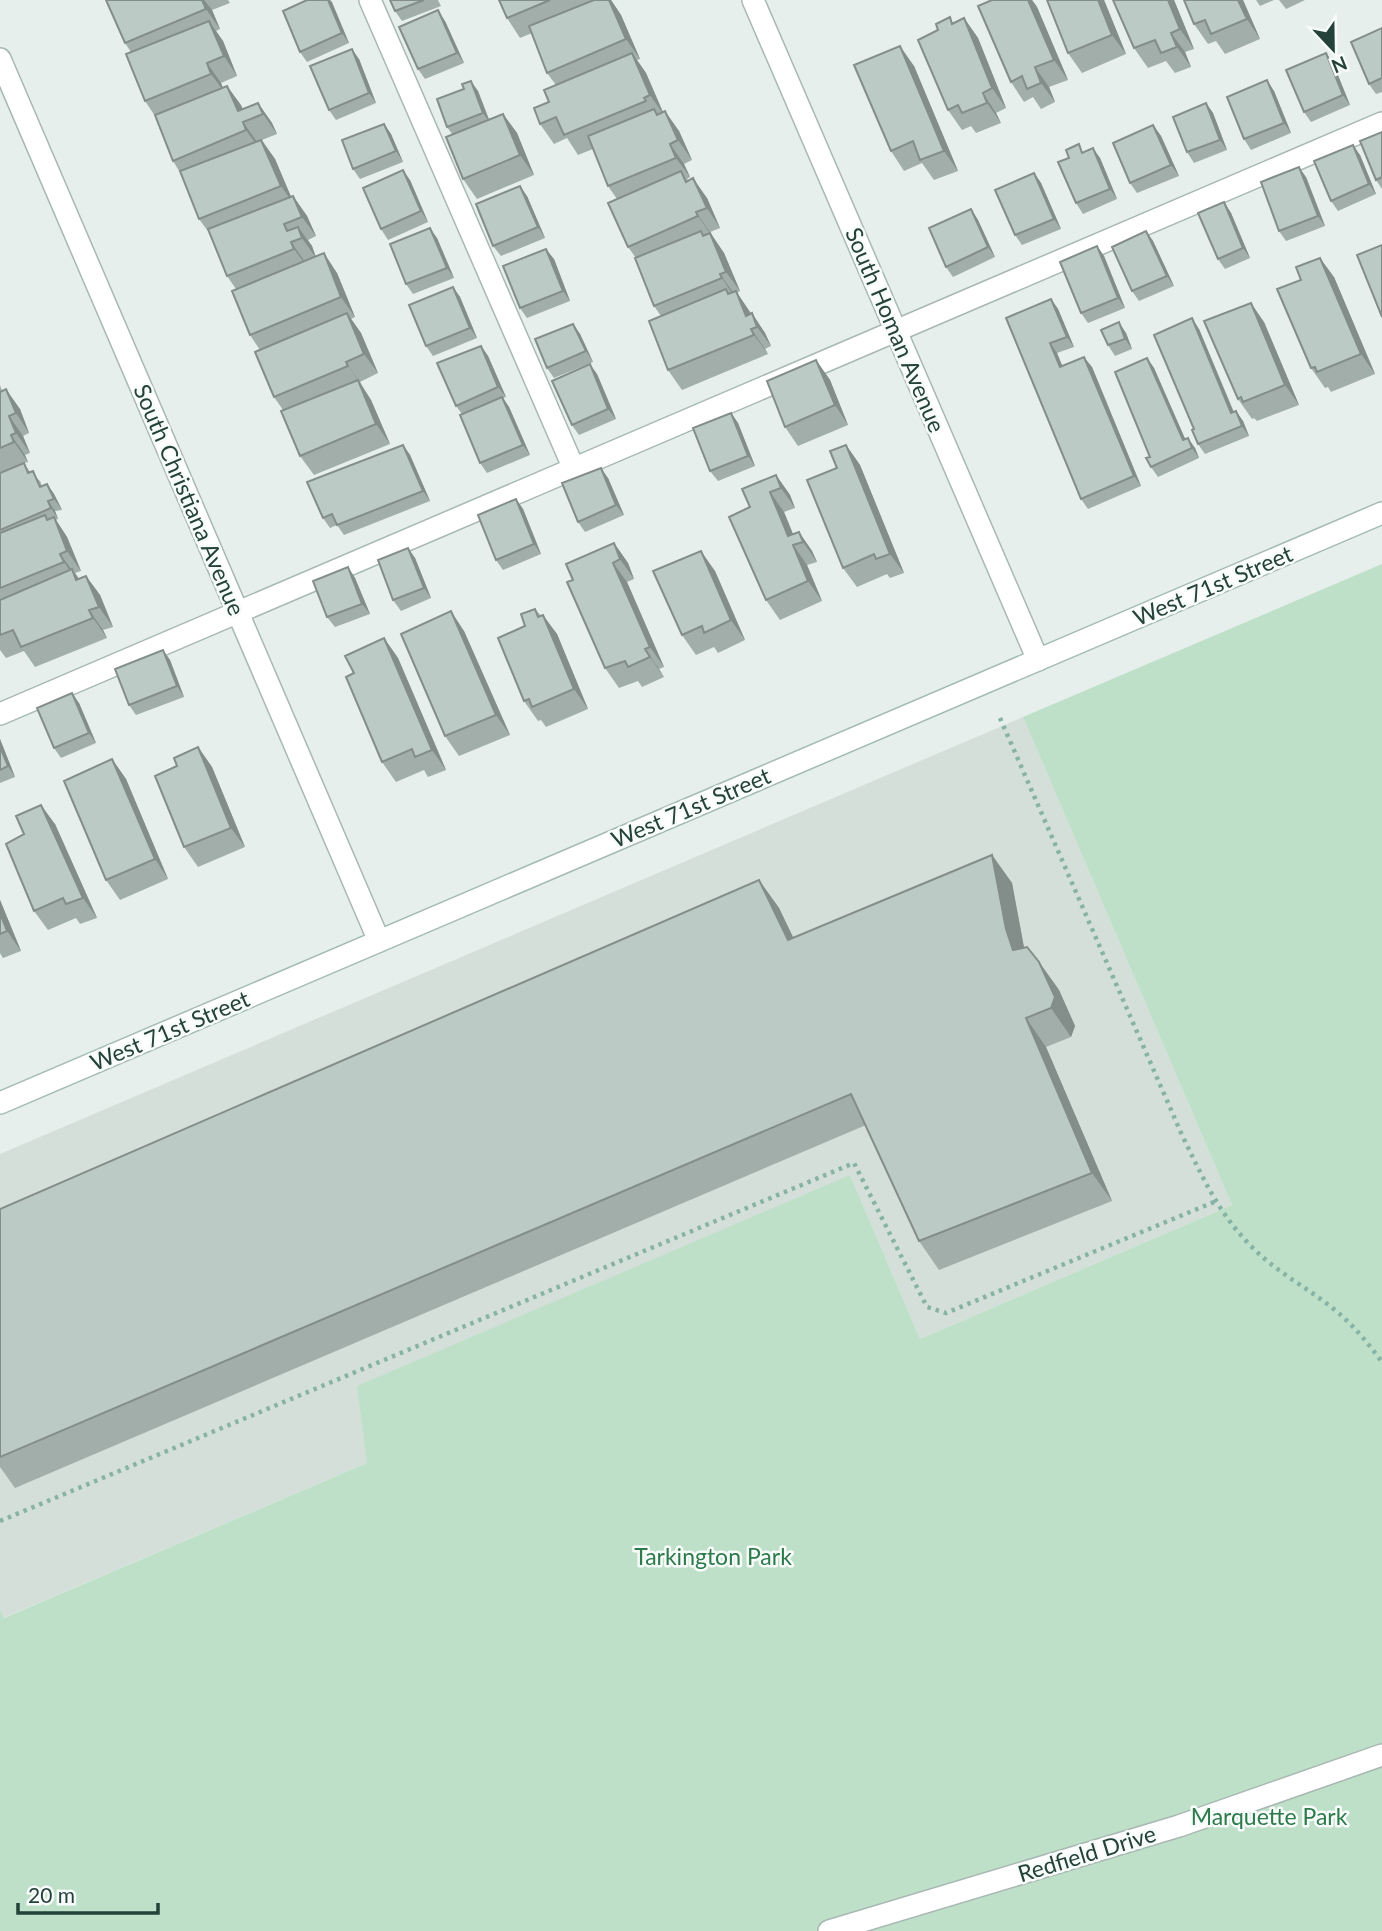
<svg xmlns="http://www.w3.org/2000/svg" width="1382" height="1931" viewBox="0 0 1382 1931" font-family="Lato,sans-serif">
<style>
.built{fill:#d4dfda}
.green{fill:#bfe0c8}
.lines{fill:none;stroke-linecap:round;stroke-linejoin:round}
.service-casing{stroke:#a8b8b2;stroke-width:24}
.minor-casing{stroke:#a8b8b2;stroke-width:24}
.secondary-casing{stroke:#a4bbb3;stroke-width:24}
.path{stroke:#86b3a5;stroke-width:4.5;stroke-dasharray:3.5 5;stroke-linecap:butt}
.service{stroke:#fff;stroke-width:21}
.minor{stroke:#fff;stroke-width:21}
.secondary{stroke:#fff;stroke-width:21}
.wall{fill:#a1aea9}
.shaded-wall{fill:#838d89}
.building{fill:#bbcac4;stroke:#838d89;stroke-width:2}
.labels{text-anchor:middle;stroke-width:5;stroke-linejoin:round;paint-order:stroke}
.street-label{font-size:23px;fill:#24423a;stroke:#f7fbf9}
.park-label{font-size:23px;fill:#2d7a4b;stroke:#f7fbf9}
</style>
<rect width="100%" height="100%" fill="#e6efeb"/>
<path class="built" d="M1023 717 1232 1205 920 1339 850 1175 367 1463 3 1618 0 1610V1154Z"/>
<path class="green" d="M1382 564V1931H0V1610L4 1618 367 1463 357 1386 850 1175 920 1339 1232 1205 1023 717Z"/>
<g class="lines">
<g class="service-casing">
<path id="service" d="M370 0 574 469
M0 714 1382 123
M829 1931 1179 1826 1382 1755"/>
</g>
<g class="minor-casing">
<path id="minor" d="M753 0 1038 660
M0 59 379 941"/>
</g>
<g class="secondary-casing">
<path id="secondary" d="M0 1103 1382 513"/>
</g>
<path class="path" d="M1000 718 1182 1135C1203 1178 1219 1215 1254 1249 1277 1272 1306 1287 1331 1307 1352 1323 1367 1342 1382 1362
M0 1521 854 1163 927 1307 946 1313 1214 1202"/>
<use href="#service" class="service"/>
<use href="#minor" class="minor"/>
<use href="#secondary" class="secondary"/>
</g>
<path class="wall" d="M106 0H228L230 3 212 10 220 29 216 31 223 41 237 76 221 83 223 88 227 86 243 109 258 103 272 123 277 134 262 140 275 159 291 197 293 196 307 216 316 236 308 240 312 246 316 257 337 273 355 317 351 319 361 333 378 373 360 382 371 400 390 444 314 475 300 456 283 410 274 397 260 350 250 335 236 289 227 276 210 234 199 219 181 174 173 161 155 116 145 101 131 52 125 43Z
M307 0H330L349 43 307 62 300 52Z
M390 0H438L441 6 402 21 395 11Z
M499 0H611L621 15 640 59 637 60 646 73 663 112 679 131 692 160 684 164 690 177 687 179 707 198 720 228 710 232 724 253 740 291 737 293 765 333 771 346 765 349 768 354 682 390 668 370 661 316 654 306 636 258 628 247 617 199 608 186 593 149 578 155 567 138 554 144 540 124 556 85 547 73 532 33 520 38 507 18Z
M992 0H1032L1037 7 1068 80 1049 87 1055 102 1041 109 1033 97 1024 102 1011 82Z
M1104 0 1126 54 1082 73 1068 53Z
M1174 0 1194 49 1185 52 1191 67 1175 73 1166 61 1148 68 1134 48Z
M1184 0H1243L1260 39 1225 54 1216 41 1208 44 1194 24Z
M1256 0H1274L1260 6Z
M1279 0H1305L1286 9Z
M964 18 978 38 1006 108 996 113 1001 123 976 133 971 126 962 130 948 110 954 23Z
M445 21 464 63 425 79 418 69Z
M1382 28V92L1376 94 1369 84Z
M359 59 376 103 336 120 329 110Z
M1333 63 1350 105 1311 122 1304 112Z
M914 66 958 171 934 180 922 163 904 171 891 151Z
M478 91 489 119 503 114 517 133 534 175 477 199 463 179 452 134 447 127Z
M1274 91 1291 133 1251 150 1244 139Z
M1206 103 1213 113 1227 150 1194 163 1187 152Z
M384 124 391 134 403 162 360 179 353 169Z
M1153 125 1161 136 1179 176 1137 193 1130 183Z
M1382 132V189L1376 180Z
M1084 152 1100 158 1117 199 1083 214 1076 203Z
M1360 155 1376 194 1338 211 1331 201Z
M1034 173 1041 183 1061 229 1022 245 1015 235Z
M1306 177 1325 226 1286 241 1279 231Z
M410 180 428 222 388 240 381 229Z
M527 196 545 238 501 256 493 246Z
M1224 202 1231 213 1250 258 1225 269 1218 259Z
M971 209 978 220 995 257 953 277 946 267Z
M1146 231 1153 241 1174 286 1139 301 1132 291Z
M437 238 454 278 413 294 406 284Z
M1097 246 1104 256 1125 308 1088 323 1081 313Z
M554 259 570 301 527 318 520 308Z
M1334 277 1375 374 1331 392 1328 387 1325 388 1311 368Z
M453 287 460 297 477 338 433 356 426 346Z
M1051 299 1058 309 1074 347 1057 353 1062 366 1092 367 1141 486 1088 509 1081 499 1006 318Z
M1264 322 1299 405 1257 421 1254 418 1252 419 1238 399Z
M573 324 580 334 593 362 554 378 547 368Z
M1199 329 1234 412 1236 411 1243 421 1249 436 1205 454 1198 444 1194 429Z
M1126 333 1132 349 1115 356 1108 345Z
M481 346 488 356 506 397 503 398 509 407 530 455 487 473 480 463 462 414 456 406Z
M1147 358 1154 368 1185 439 1195 448 1199 458 1158 477 1151 467 1150 457Z
M816 360 830 380 848 425 798 446 785 427Z
M597 374 616 419 579 435 572 425Z
M0 385 2 391 20 409 29 433 23 436 30 453 25 455 28 462 24 463 30 472 40 481 42 486 47 484 54 494 62 510 55 511 58 519 56 520 67 537 81 571 75 573 79 579 86 576 100 595 113 627 103 630 107 638 35 667 24 651 6 658 0 650Z
M731 413 738 423 755 466 718 481 710 471Z
M403 445 410 455 430 501 344 535 337 525 330 528 323 518Z
M846 445 860 465 904 573 890 578 887 574 857 587 843 568 837 468Z
M776 475 790 495 795 508 784 512 793 534 799 532 812 551 817 562 807 565 822 601 780 620 766 600 750 507Z
M608 478 624 515 585 532 578 522Z
M516 499 523 509 541 554 503 570 496 560Z
M614 543 628 563 634 579 627 582 664 667 659 669 664 677 642 687 638 681 619 688 605 668Z
M408 548 415 558 431 598 401 611 393 600Z
M348 567 355 578 370 614 335 627 327 617Z
M715 571 745 640 718 653 714 647 696 655 682 635Z
M535 609 557 634 588 709 546 727 541 720 538 721 524 701 525 626Z
M464 631 510 735 459 756 445 736Z
M384 638 398 658 446 770 428 777 424 770 396 782 382 762 354 673Z
M163 650 170 660 184 697 136 715 129 705Z
M79 703 96 743 61 758 54 748Z
M0 739 15 777 0 783Z
M198 747 212 767 245 847 198 867 184 847 177 766Z
M112 759 126 779 168 879 120 900 106 880Z
M55 824 97 918 80 924 76 918 48 930 34 911 24 834Z
M992 855 1012 883 1024 948 1039 962 1059 990 1075 1026 1071 1037 1046 1047 1112 1201 939 1270 919 1241 866 1125 15 1488 0 1467V1209L759 880 779 908 793 938Z
M0 900 21 951 3 958 0 953Z"/>
<path class="shaded-wall" d="M202 0H204L212 10 220 29 206 9Z
M328 0H330L332 2 349 43 342 33Z
M609 0H611L621 15 640 59 626 39Z
M1028 0H1032L1037 7 1068 80 1054 60Z
M1098 0H1104L1126 54 1112 35Z
M1168 0H1174L1194 49 1180 29Z
M1238 0H1243L1260 39 1247 19Z
M438 10 445 21 464 63 457 53Z
M964 18 978 38 1006 108 992 88Z
M209 21 223 41 237 76 224 56Z
M1171 33 1185 52 1191 67 1177 47Z
M900 46 914 66 958 171 944 151Z
M352 49 359 59 376 103 369 93Z
M632 53 646 73 664 115 650 95Z
M1326 53 1333 63 1350 105 1343 95Z
M207 63 221 83 225 93 211 74Z
M1035 67 1049 87 1055 102 1041 83Z
M1267 80 1274 91 1291 133 1284 123Z
M471 81 478 91 490 123 483 113Z
M227 86 241 105 248 120 238 111Z
M983 93 996 113 1001 123 987 103Z
M258 103 272 123 277 134 263 114Z
M1206 103 1213 113 1227 150 1220 140Z
M665 111 679 131 692 160 678 140Z
M503 114 517 133 534 175 520 155Z
M243 122 257 142 260 150 246 130Z
M384 124 391 134 403 162 396 151Z
M1153 125 1161 136 1179 176 1171 165Z
M261 140 275 159 295 206 281 186Z
M670 144 684 164 690 177 676 158Z
M1353 145 1360 155 1376 194 1369 184Z
M1093 148 1100 158 1117 199 1110 189Z
M1299 167 1306 177 1325 226 1318 216Z
M403 170 410 180 428 222 421 211Z
M1034 173 1041 183 1061 229 1054 219Z
M693 178 707 198 720 228 707 208Z
M520 186 527 196 545 238 538 227Z
M293 196 307 216 316 236 302 217Z
M1224 202 1231 213 1250 258 1243 248Z
M971 209 978 220 995 257 988 247Z
M696 212 724 253 740 291 726 272 711 235 698 216Z
M298 227 312 246 316 258 302 238Z
M430 228 437 238 454 278 447 268Z
M1146 231 1153 241 1174 286 1167 276Z
M291 242 305 262 308 268 294 249Z
M1097 246 1104 256 1125 308 1118 298Z
M546 249 554 259 570 301 563 291Z
M324 253 337 273 355 317 341 297Z
M1320 258 1334 277 1375 374 1361 354Z
M720 274 734 294 735 298 722 278Z
M453 287 460 297 477 338 470 328Z
M736 291 749 311 756 327 746 316Z
M1051 299 1058 309 1074 347 1067 337Z
M1251 303 1264 322 1299 405 1285 385Z
M347 313 361 333 378 373 364 354Z
M752 313 765 333 771 346 757 327Z
M1192 318 1199 329 1238 423 1231 413Z
M1119 322 1126 333 1132 349 1125 339Z
M573 324 580 334 593 362 586 351Z
M751 329 765 349 768 354 754 335Z
M1050 343 1057 353 1067 377 1060 367Z
M481 346 488 356 506 397 498 387Z
M1084 357 1092 367 1141 486 1134 476Z
M1147 358 1154 368 1190 450 1183 440Z
M816 360 830 380 848 425 835 405Z
M346 362 371 400 390 444 376 424 358 381Z
M590 364 597 374 616 419 608 409Z
M6 389 20 409 29 433 16 413Z
M502 397 509 407 530 455 523 445Z
M1236 411 1243 421 1249 436 1242 426Z
M731 413 738 423 755 466 748 456Z
M9 416 23 436 30 453 16 433Z
M11 435 25 455 28 462 14 442Z
M1188 438 1195 448 1199 458 1192 448Z
M403 445 410 455 430 501 423 491Z
M846 445 860 465 904 573 890 554Z
M601 468 608 478 624 515 616 505Z
M776 475 790 495 795 508 781 488Z
M47 484 54 494 62 510 54 499Z
M770 492 784 512 797 544 788 536Z
M516 499 523 509 541 554 534 544Z
M48 501 55 511 58 519 51 508Z
M54 517 67 537 81 571 67 551Z
M799 532 812 551 817 562 803 542Z
M614 543 628 563 634 579 620 559Z
M793 545 807 565 822 601 808 581Z
M408 548 415 558 431 598 424 588Z
M701 551 715 571 745 640 731 620Z
M60 554 74 573 72 569 86 589 77 582 64 562Z
M613 563 627 582 664 667 650 647Z
M348 567 355 578 370 614 362 604Z
M86 576 100 595 113 627 99 607Z
M89 610 103 630 107 638 93 618Z
M451 611 464 631 510 735 496 715Z
M543 615 557 634 588 709 574 689Z
M384 638 398 658 446 770 432 750Z
M645 649 659 669 664 677 650 657Z
M163 650 170 660 184 697 177 686Z
M72 693 79 703 96 743 89 733Z
M0 739 15 777 8 766 0 747Z
M198 747 212 767 245 847 231 828Z
M112 759 126 779 168 879 155 859Z
M41 805 55 824 97 918 83 898Z
M992 855 1012 883 1026 958 1013 950 1006 929Z
M759 880 779 908 808 968 788 940Z
M0 900 21 951 7 931 0 913Z
M1039 962 1059 990 1075 1026 1071 1037 1051 1008Z
M1026 1018 1046 1047 1112 1201 1092 1173Z"/>
<path class="building" d="M106 0H202L206 9 125 43Z
M307 0H328L342 33 300 52 283 11Z
M390 0H424L395 11Z
M499 0H550L507 18Z
M594 0H609L626 39 547 73 529 26Z
M992 0H1028L1054 60 1035 67 1041 83 1027 89 1022 76 1011 82 978 6Z
M1047 0H1098L1112 35 1068 53Z
M1113 0H1168L1180 29 1171 33 1177 47 1161 53 1155 40 1134 48Z
M1184 0H1238L1247 19 1211 34 1205 20 1194 24Z
M438 10 457 53 418 69 399 27Z
M950 17 952 24 964 18 992 88 983 93 987 103 962 113 958 105 948 110 918 40 938 30 936 24Z
M209 21 224 56 207 63 211 74 145 101 126 54Z
M1382 28V78L1369 84 1351 42Z
M900 46 944 151 920 160 913 141 891 151 854 65Z
M352 49 369 93 329 110 310 66Z
M632 53 650 95 644 98 646 101 564 135 556 117 540 124 534 108 549 102 544 90Z
M1326 53 1343 95 1304 112 1286 70Z
M1267 80 1284 123 1244 139 1227 97Z
M471 81 483 113 447 127 437 99 464 89 462 84Z
M227 86 238 111 258 103 263 114 243 122 246 130 173 161 155 115Z
M1206 103 1220 140 1187 152 1173 117Z
M654 109 657 115 665 111 678 140 670 144 676 158 608 186 588 136Z
M503 114 520 155 463 179 446 137Z
M384 124 396 151 353 169 342 140Z
M1153 125 1171 165 1130 183 1113 143Z
M1382 132V177L1376 180 1360 141Z
M261 140 281 186 199 219 180 171Z
M1079 144 1082 153 1093 148 1110 189 1076 203 1058 162 1069 158 1066 150Z
M1353 145 1369 184 1331 201 1314 161Z
M1299 167 1318 216 1279 231 1261 182Z
M403 170 421 211 381 229 363 188Z
M681 171 686 182 693 178 707 208 696 212 698 216 628 247 608 203Z
M1034 173 1054 219 1015 235 995 190Z
M520 186 538 227 493 246 476 204Z
M293 196 302 217 284 224 287 231 298 227 302 238 291 242 294 249 227 276 208 229Z
M1224 202 1243 248 1218 259 1198 213Z
M971 209 988 247 946 267 929 228Z
M430 228 447 268 406 284 390 244Z
M701 231 703 236 710 233 726 272 720 274 722 278 654 306 635 258Z
M1146 231 1167 276 1132 291 1112 247Z
M1382 245V317L1357 255Z
M1097 246 1118 298 1081 313 1060 262Z
M546 249 563 291 520 308 503 266Z
M324 253 341 297 250 335 232 291Z
M1320 258 1361 354 1317 372 1315 367 1311 368 1277 289 1301 280 1296 267Z
M453 287 470 328 426 346 409 305Z
M726 289 728 294 736 291 746 316 752 313 757 327 751 329 754 335 668 370 649 321Z
M1051 299 1067 337 1050 343 1060 367 1084 357 1134 476 1081 499 1006 318Z
M1251 303 1285 385 1243 402 1241 397 1238 399 1204 321Z
M347 313 364 354 346 362 348 366 274 397 255 352Z
M1192 318 1231 413 1236 411 1242 426 1198 444 1192 430 1194 429 1154 335Z
M1119 322 1125 339 1108 345 1101 330Z
M573 324 586 351 547 368 535 339Z
M481 346 498 387 456 406 437 363Z
M1147 358 1183 440 1188 438 1192 448 1151 467 1146 458 1150 457 1115 372Z
M816 360 835 405 785 427 767 381Z
M590 364 608 409 572 425 552 381Z
M358 380 376 424 300 456 281 411Z
M6 389 16 413 9 416 16 433 11 435 14 442 0 448V392Z
M502 397 523 445 480 463 460 415Z
M731 413 748 456 710 471 693 428Z
M403 445 423 491 337 525 332 514 323 518 307 482Z
M846 445 890 554 876 559 874 554 843 568 807 480 837 468 830 451Z
M24 463 28 473 33 471 40 487 47 484 54 499 48 501 51 508 0 530V473Z
M601 468 616 505 578 522 562 483Z
M776 475 781 488 770 492 788 536 799 532 803 542 793 545 808 581 766 600 729 517 750 507 742 489Z
M516 499 534 544 496 560 478 515Z
M45 515 47 520 54 517 67 551 60 554 64 562 0 588V533Z
M614 543 620 559 613 563 650 647 645 649 650 657 628 667 625 661 605 668 567 582 573 580 566 564Z
M408 548 424 588 393 600 378 560Z
M701 551 731 620 704 633 702 626 682 635 653 571Z
M348 567 362 604 327 617 313 581Z
M72 569 76 580 86 576 99 607 89 610 93 618 21 647 13 630 0 635V600Z
M535 609 538 617 543 615 574 689 532 707 529 699 524 701 498 638 525 626 521 614Z
M451 611 496 715 445 736 401 634Z
M384 638 432 750 415 757 412 749 382 762 346 677 354 673 345 656Z
M163 650 177 686 129 705 115 669Z
M72 693 89 733 54 748 37 708Z
M0 747 8 766 0 770Z
M198 747 231 828 184 847 155 776 177 766 174 758Z
M112 759 155 859 106 880 64 781Z
M41 805 83 898 66 904 63 898 34 911 6 844 24 834 16 816Z
M992 855 1006 929 1013 950 1027 947 1039 962 1055 997 1051 1008 1026 1018 1092 1173 919 1241 851 1094 0 1457V1209L759 880 788 940Z
M0 913 7 931 0 934Z"/>
<g class="labels">
<g class="street-label">
<text transform="translate(895 330) rotate(67)" y="8">South Homan Avenue</text>
<text transform="translate(189 500) rotate(67)" y="8">South Christiana Avenue</text>
<text transform="translate(1213 586) rotate(-23)" y="8">West 71st Street</text>
<text transform="translate(691 808) rotate(-23)" y="8">West 71st Street</text>
<text transform="translate(170 1031) rotate(-23)" y="8">West 71st Street</text>
<text transform="translate(1087 1854) rotate(-17)" y="8">Redfield Drive</text>
</g>
<g class="park-label">
<text x="713" y="1565">Tarkington Park</text>
<text x="1269" y="1825">Marquette Park</text>
</g>
</g>
<g transform="translate(1333 49) rotate(158)" stroke="#f7fbf9" stroke-width="5" paint-order="stroke">
<path d="M0-5L12 26L0 18L-12 26Z" fill="#24423a"/>
<text y="-10" font-size="19" font-weight="bold" text-anchor="middle" fill="#24423a">N</text>
</g>
<path d="M18 1903v10h140v-10" fill="none" stroke="#24423a" stroke-width="3.5"/>
<text x="28" y="1903" font-size="21" fill="#24423a" stroke="#f7fbf9" stroke-width="5" paint-order="stroke">20 m</text>
</svg>
